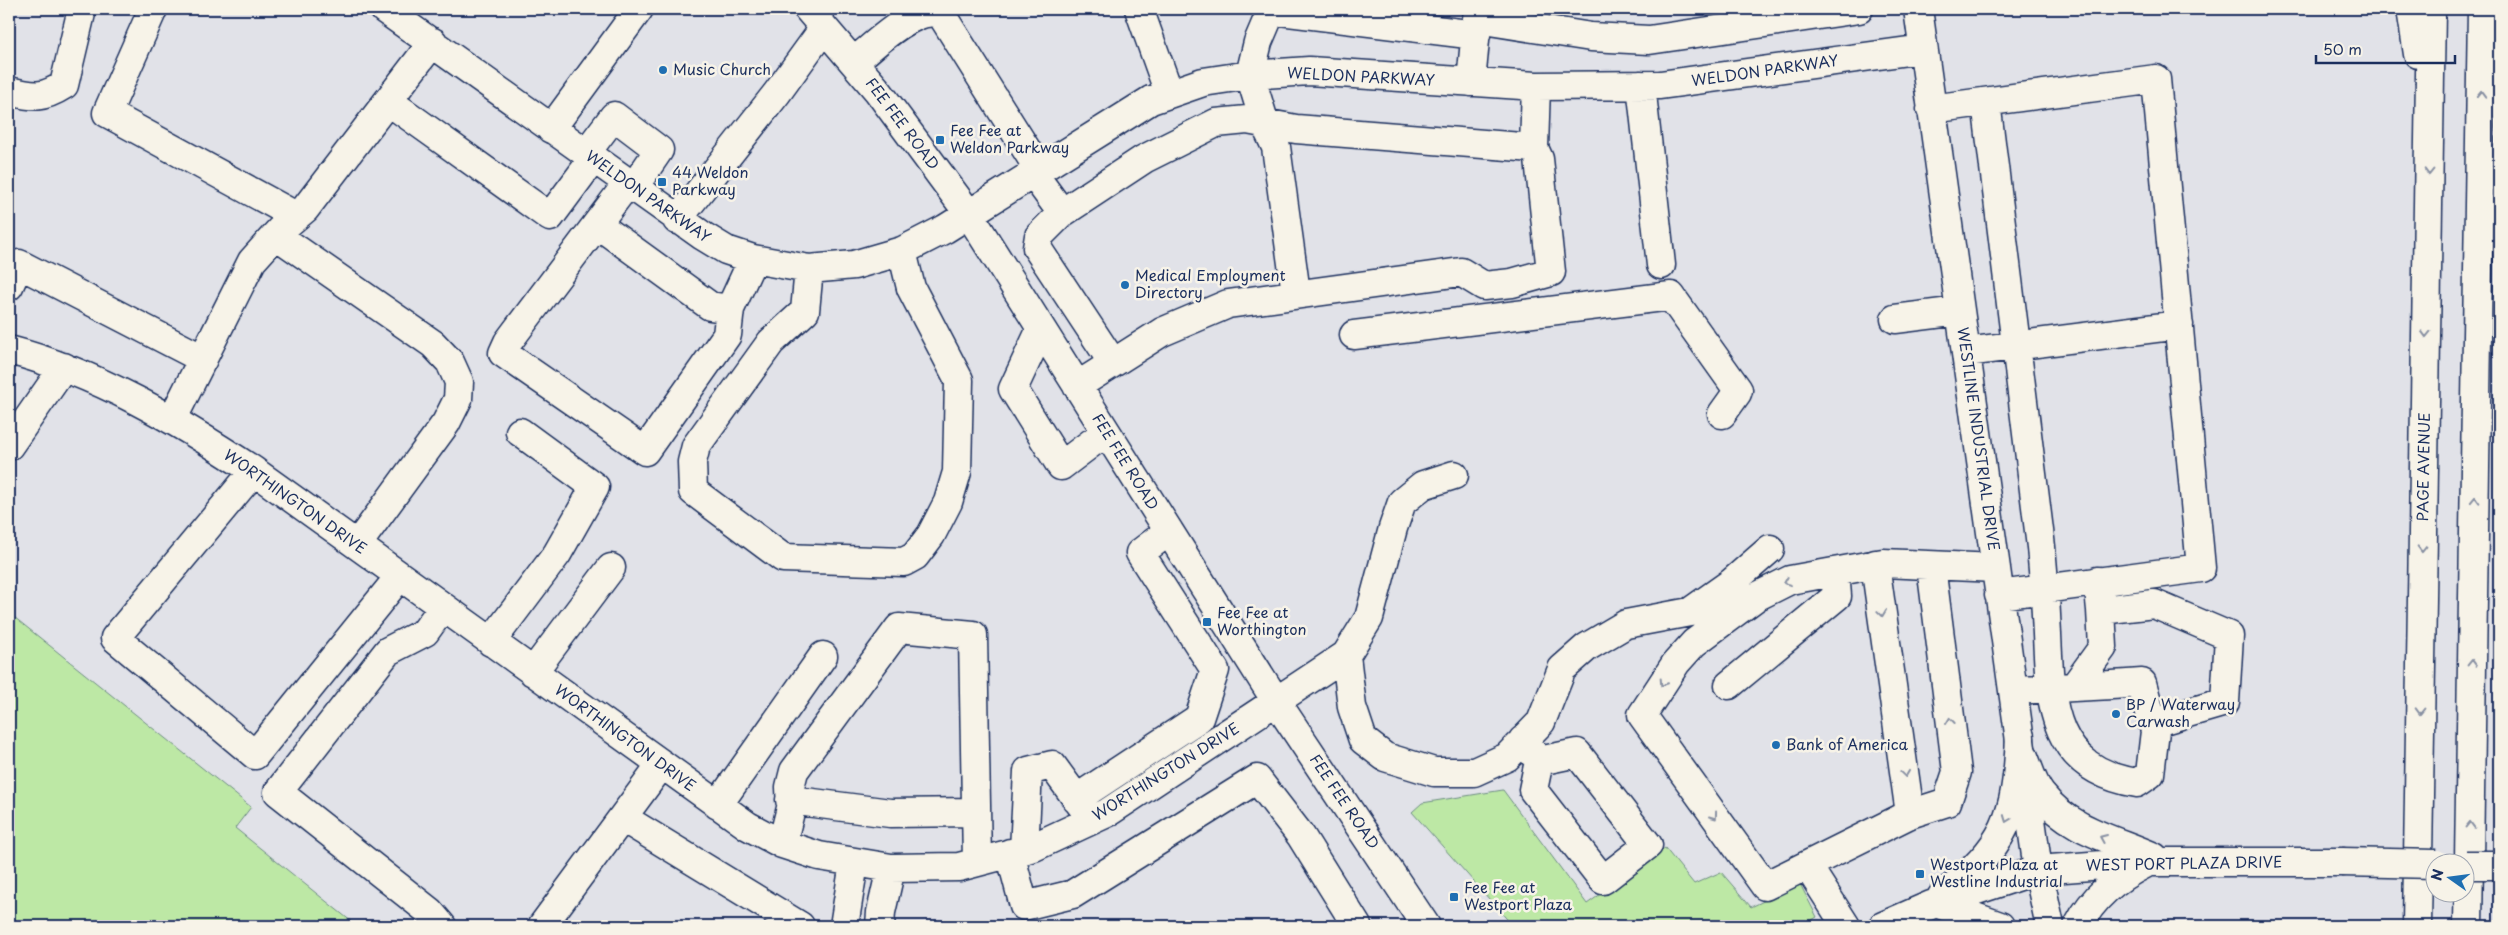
<svg xmlns="http://www.w3.org/2000/svg" width="2508" height="935" viewBox="0 0 2508 935" font-family="'Playpen Sans',sans-serif">
<style>
.green{fill:#bde8a5;stroke:#6c8c82}
.lines{fill:none;stroke-linecap:round;stroke-linejoin:round}
.minor-casing{stroke:#1b2f5e;stroke-width:31}
.major-casing{stroke:#1b2f5e;stroke-width:31}
.highway-casing{stroke:#1b2f5e;stroke-width:31}
.minor{stroke:#f7f3e8;stroke-width:28}
.major{stroke:#f7f3e8;stroke-width:28}
.highway{stroke:#f7f3e8;stroke-width:28}
.major-bridge-casing{stroke:#1b2f5e;stroke-width:31;stroke-linecap:butt}
.major-bridge{stroke:#f7f3e8;stroke-width:28}
.oneway{stroke:#8991a3}
.poi-dot{fill:#1f6fb2;stroke:#f7f3e8;stroke-width:2}
.labels{text-anchor:middle;stroke-width:5;stroke-linejoin:round;paint-order:stroke}
.poi-label{font-size:15px;fill:#1b2f5e;stroke:#f7f3e8;text-anchor:start}
.street-label{font-size:15px;fill:#1b2f5e;stroke:#f7f3e8}
</style>
<rect width="100%" height="100%" fill="#e1e2e8"/>
<filter id="ink" filterUnits="userSpaceOnUse"><feTurbulence type="fractalNoise" baseFrequency=".02" numOctaves="2"/><feDisplacementMap in="SourceGraphic" scale="10" xChannelSelector="R" yChannelSelector="G"/><feConvolveMatrix kernelMatrix="1 2 1 2 8 2 1 2 1" color-interpolation-filters="sRGB"/></filter>
<g filter="url(#ink)">
<path class="green" d="M9 613 251 807 235 828 357 926H9Z
M1503 790 1587 904 1665 848 1694 884 1721 872 1751 907 1800 884 1817 917 1802 926H1513L1412 812 1422 803Z"/>
<g class="lines">
<g class="minor-casing">
<path id="minor" d="M153 9 107 113 296 216
M384 9 703 236 726 250 753 259 809 269 854 265 902 251 945 229 1151 100 1203 82 1250 75 1309 71 1536 86 1660 85 1923 49
M808 9 878 91 969 214 1276 701 1426 926
M1139 9 1169 93
M1272 9 1258 42 1250 75 1265 124 1276 147 1296 293
M1478 9 1477 19 1591 37 1649 40 1859 9
M1918 9 2038 870 2050 926
M1272 10 1476 35
M854 62C873 46 915 4 941 14L1038 168
M1471 82 1477 19
M1641 85 1661 265
M9 91C34 97 42 99 64 85L82 9
M388 101 550 217 593 159
M1986 102 2041 547C2044 576 2046 605 2047 634 2050 706 2052 769 2137 783L2150 774 2155 731 2142 683C2099 686 2056 688 2013 690
M1931 109 2156 79 2201 568 1999 595
M551 129 639 9
M1534 148 1536 86
M586 153 614 116 659 150 633 188
M1032 172 1062 213 1144 159 1216 123 1247 120 1296 129 1534 148 1539 159 1551 272 1512 283 1484 286 1461 272 1228 304 1162 332 1077 386
M627 184 508 342 503 353 645 451 727 335 730 309 753 259
M1062 213 1039 236 1037 248 1113 363
M677 220 777 93 824 28
M597 224 710 306 730 309
M276 235 433 344 450 362 459 382 458 399 446 423 357 545
M809 269 805 311 771 342 696 446 692 462 693 491 783 558 904 562 915 556 931 535 948 502 957 472 959 380 911 288 902 251
M9 286 19 264 203 359
M1895 319 1959 311
M1041 329 1013 389 1061 466 1106 432
M1354 335 1671 296 1738 390 1737 393 1722 414
M9 350C98 373 178 421 254 471L748 826 782 844 819 856 891 868 959 867 1034 847 1107 813 1346 655 1369 618 1393 528 1402 502 1423 485 1454 475
M1966 352 2179 325
M172 420 252 261 279 231 305 209 433 42
M9 446 64 367
M254 471 115 638 255 755 400 576
M1875 564 1910 814 1947 802 1957 772 1931 566
M2098 581 2101 610 2154 604 2229 636 2225 702 2153 723
M491 642 557 554 595 487 520 432
M1346 655 1352 707 1363 740 1385 757 1434 772H1474L1507 757 1541 722 1562 669 1587 647 1626 624 1690 612 1731 583 1770 549
M533 672 611 568
M1729 685 1837 596 1835 572
M2074 687 2103 647 2101 610
M1523 740 1539 761 1533 790 1603 880 1648 845 1577 753 1539 761
M1076 799 1199 718 1215 670 1140 553 1169 531
M790 800 890 813 976 812
M718 805 823 656
M1910 814 1765 886 1642 715 1676 663 1694 643 1756 597 1790 580 1883 563 1996 568
M623 818 800 926
M782 844 791 808 790 787 794 771 899 628 973 635 977 862
M1024 850 1028 771 1052 765 1087 813
M1010 853 1024 906 1073 894 1257 779 1301 836 1357 926
M1807 865 1846 926
M442 926 430 912 278 792 388 651 425 632 443 607
M542 926 662 764
M844 926 854 863
M880 926 881 912 891 868"/>
</g>
<g class="major-casing">
<path id="major" d="M2022 752C2028 765 2032 783 2041 794 2070 831 2114 839 2154 857
M1942 896C2007 844 2016 819 2020 737
M1936 903 2000 926
M1883 926 1931 905 2038 870 2142 862H2342
M2078 926C2093 897 2115 879 2145 864"/>
</g>
<g class="highway-casing">
<path id="highway" d="M2411 9 2418 54
M2417 926 2431 9
M2468 926 2482 9"/>
</g>
<use href="#minor" class="minor"/>
<use href="#major" class="major"/>
<use href="#highway" class="highway"/>
<g class="major-bridge-casing">
<path id="major-bridge" d="M2342 862 2436 864
M2466 865H2499"/>
</g>
<use href="#major-bridge" class="major-bridge"/>
</g>
<defs><path id="oneway-chevron" d="M-2-3.5L2.5 0L-2 3.5" fill="none" stroke-width="1.6" stroke-linecap="round" stroke-linejoin="round" transform="scale(1.25)"/></defs>
<g class="oneway">
<use href="#oneway-chevron" transform="translate(2481 94) rotate(-89)"/>
<use href="#oneway-chevron" transform="translate(2429 172) rotate(91)"/>
<use href="#oneway-chevron" transform="translate(2426 334) rotate(91)"/>
<use href="#oneway-chevron" transform="translate(2475 500) rotate(-89)"/>
<use href="#oneway-chevron" transform="translate(2422 549) rotate(91)"/>
<use href="#oneway-chevron" transform="translate(1787 582) rotate(158)"/>
<use href="#oneway-chevron" transform="translate(1882 613) rotate(82)"/>
<use href="#oneway-chevron" transform="translate(2472 663) rotate(-89)"/>
<use href="#oneway-chevron" transform="translate(1663 683) rotate(123)"/>
<use href="#oneway-chevron" transform="translate(2420 711) rotate(91)"/>
<use href="#oneway-chevron" transform="translate(1950 721) rotate(-97)"/>
<use href="#oneway-chevron" transform="translate(1905 774) rotate(82)"/>
<use href="#oneway-chevron" transform="translate(1714 816) rotate(54)"/>
<use href="#oneway-chevron" transform="translate(2007 819) rotate(111)"/>
<use href="#oneway-chevron" transform="translate(2470 825) rotate(-89)"/>
<use href="#oneway-chevron" transform="translate(2103 838) rotate(-157)"/>
</g>
</g>
<g class="poi-dot">
<circle cx="663" cy="70" r="5"/>
<rect x="935" y="135" width="10" height="10" rx="2.5"/>
<rect x="657" y="177" width="10" height="10" rx="2.5"/>
<circle cx="1125" cy="285" r="5"/>
<rect x="1202" y="617" width="10" height="10" rx="2.5"/>
<circle cx="2116" cy="714" r="5"/>
<circle cx="1776" cy="745" r="5"/>
<rect x="1915" y="869" width="10" height="10" rx="2.5"/>
<rect x="1449" y="892" width="10" height="10" rx="2.5"/>
</g>
<g class="labels">
<g class="poi-label">
<text x="673" y="75">Music Church</text>
<text x="950" y="136">Fee Fee at<tspan x="950" dy="17">Weldon Parkway</tspan></text>
<text x="672" y="178">44 Weldon<tspan x="672" dy="17">Parkway</tspan></text>
<text x="1135" y="281">Medical Employment<tspan x="1135" dy="17">Directory</tspan></text>
<text x="1217" y="618">Fee Fee at<tspan x="1217" dy="17">Worthington</tspan></text>
<text x="2126" y="710">BP / Waterway<tspan x="2126" dy="17">Carwash</tspan></text>
<text x="1786" y="750">Bank of America</text>
<text x="1930" y="870">Westport Plaza at<tspan x="1930" dy="17">Westline Industrial</tspan></text>
<text x="1464" y="893">Fee Fee at<tspan x="1464" dy="17">Westport Plaza</tspan></text>
</g>
<g class="street-label">
<text transform="translate(1765 71) rotate(-8)" y="5">WELDON PARKWAY</text>
<text transform="translate(1361 77) rotate(3)" y="5">WELDON PARKWAY</text>
<text transform="translate(902 124) rotate(53)" y="5">FEE FEE ROAD</text>
<text transform="translate(648 197) rotate(35)" y="5">WELDON PARKWAY</text>
<text transform="translate(1978 439) rotate(82)" y="5">WESTLINE INDUSTRIAL DRIVE</text>
<text transform="translate(1125 462) rotate(58)" y="5">FEE FEE ROAD</text>
<text transform="translate(2424 467) rotate(-89)" y="5">PAGE AVENUE</text>
<text transform="translate(295 502) rotate(35)" y="5">WORTHINGTON DRIVE</text>
<text transform="translate(625 738) rotate(36)" y="5">WORTHINGTON DRIVE</text>
<text transform="translate(1166 772) rotate(-32)" y="5">WORTHINGTON DRIVE</text>
<text transform="translate(1344 802) rotate(56)" y="5">FEE FEE ROAD</text>
<text transform="translate(2184 864) rotate(-1)" y="5">WEST PORT PLAZA DRIVE</text>
</g>
</g>
<rect width="2508" height="935" fill="none" stroke="#f7f3e8" stroke-width="30"/>
<rect x="15" y="15" width="2478" height="905" fill="none" stroke="#1b2f5e" stroke-width="2" filter="url(#ink)"/>
<g transform="translate(2450 878) rotate(284)"><circle r="24" fill="#f7f3e8" stroke="#9fa5b1"/>
<path d="M0-4L9 19L0 12L-9 19Z" fill="#1f6fb2"/>
<text y="-8" font-size="14" font-weight="bold" text-anchor="middle" fill="#1b2f5e">N</text>
</g>
<path d="M2316 55v8h139v-8" fill="none" stroke="#1b2f5e" stroke-width="2.5"/>
<text x="2323" y="55" font-size="15" fill="#1b2f5e" stroke="#f7f3e8" stroke-width="4" paint-order="stroke">50 m</text>
</svg>
